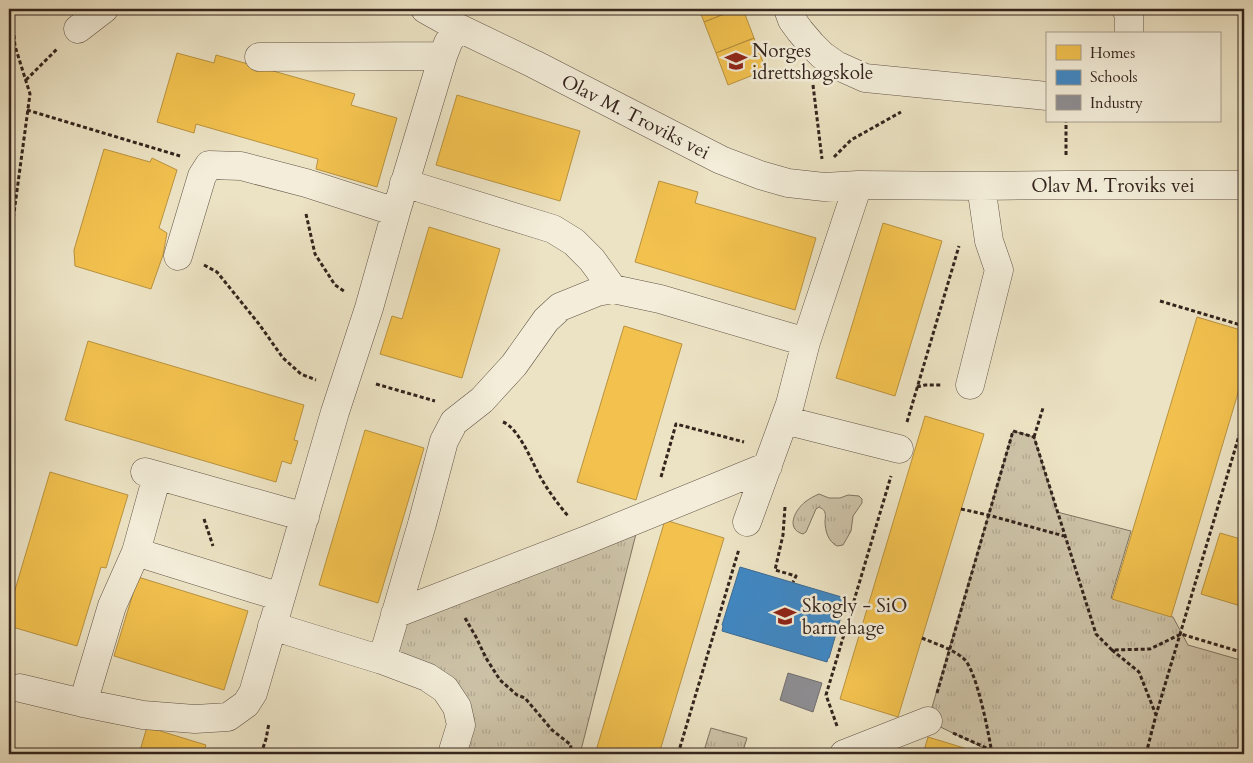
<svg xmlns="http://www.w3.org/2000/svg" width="1253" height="763" viewBox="0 0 1253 763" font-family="Cardo,serif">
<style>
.grass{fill:url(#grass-tufts);stroke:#807462}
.homes{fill:#f2c14e;stroke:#b9923f}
.schools{fill:#3f88c5;stroke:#3c6a93}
.industry{fill:#8d8d92;stroke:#726e6f}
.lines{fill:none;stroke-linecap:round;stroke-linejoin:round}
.minor-casing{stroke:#625447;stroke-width:29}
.path{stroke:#34241d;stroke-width:3;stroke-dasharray:4 2.5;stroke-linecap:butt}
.minor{stroke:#f3edd9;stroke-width:28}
.labels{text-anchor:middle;stroke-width:5;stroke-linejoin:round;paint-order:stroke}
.poi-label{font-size:19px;fill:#34241d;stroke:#f3edd9;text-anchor:start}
.street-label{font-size:19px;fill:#34241d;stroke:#f3edd9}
</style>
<defs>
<pattern id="grass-tufts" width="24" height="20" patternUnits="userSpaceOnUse" patternTransform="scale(1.25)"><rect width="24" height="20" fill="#cdc3a8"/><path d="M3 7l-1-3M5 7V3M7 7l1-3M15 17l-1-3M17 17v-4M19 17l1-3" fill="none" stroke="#b1a790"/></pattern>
</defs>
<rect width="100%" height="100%" fill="#ece3c4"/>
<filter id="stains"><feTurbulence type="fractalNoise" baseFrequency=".004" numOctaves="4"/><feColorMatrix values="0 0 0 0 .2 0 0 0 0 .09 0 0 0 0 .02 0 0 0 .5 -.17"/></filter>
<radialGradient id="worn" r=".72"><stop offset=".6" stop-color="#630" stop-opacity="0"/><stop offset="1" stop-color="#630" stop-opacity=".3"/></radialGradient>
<path class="grass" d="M1013 431 1034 437 1057 512 1131 531 1111 598 1173 617 1188 645 1244 661V754H1000L992 752 928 721Z
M819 494 829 498H840L848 495 859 496 862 499V503L853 516 851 531 843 545 837 546C828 541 825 531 825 521 825 520 826 514 825 513 824 509 822 509 819 507L816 509 806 532 803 534C785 529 795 510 805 502 809 499 814 496 819 494Z
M638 526 580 754H459L467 728 389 654 397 625Z
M711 728 747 738 742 754H703Z"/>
<path class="homes" d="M699 9H737L704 22Z
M737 9H743L754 38 716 53 704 22Z
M754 38 766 70 728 85 716 53Z
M177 53 214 63 216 55 355 94 351 105 397 118 377 187 316 169 318 159 196 124 194 133 157 122Z
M457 95 580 131 560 201 436 165Z
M104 149 150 162 152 158 177 170 159 228 167 233 163 255 151 289 75 266 74 250Z
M659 181 698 192 695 203 816 238 795 310 635 262Z
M883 223 942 241 895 396 836 378Z
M429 227 500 249 462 378 380 354 392 316 402 319Z
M1197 317 1244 331V373L1171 617 1112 599Z
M624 326 682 344 636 500 577 482Z
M88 341 304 405 294 440 298 441 291 464 282 461 276 482 65 420Z
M925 416 984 434 898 717 840 699Z
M365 430 424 448 378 603 319 585Z
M50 472 128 495 106 568 101 567 77 646 9 626V610Z
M665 520 724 538 659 754H595Z
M1220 533 1244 540V607L1201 594Z
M138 577 248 611 224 690 114 656Z
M147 727 206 745 203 754H139Z
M928 737 984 754H923Z"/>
<path class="schools" d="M740 567 845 598 844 602 845 603 829 658H828L827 662 722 631 723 626 722 625Z"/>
<path class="industry" d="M788 673 822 683 813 712 780 700Z"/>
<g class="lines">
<g class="minor-casing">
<path id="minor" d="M425 9 457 27 534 64 721 160 760 175 788 183 824 187 858 185 981 186 1068 185H1244
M788 9 792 20 800 31 812 45 822 55 836 65 865 78 1047 96
M1126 9 1129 15V34
M78 29 104 9
M259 57 443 56
M404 183 553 229 574 242 592 260 613 289
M178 256 202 176 209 165 241 166 306 183 396 212
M970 385 999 270 989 241 981 186
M784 420 899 449
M145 472 305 517
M747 522 790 404 806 342 858 185
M136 552 281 597
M395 614 589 539 768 466
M272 626 382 660 427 677 445 689 457 707 461 725 452 754
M382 660 422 524 444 441 454 422 482 400 514 365 546 320 560 307 597 292 613 289 660 299 806 342
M20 688 83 703 143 715 195 719 228 717 246 704 253 693 335 412 369 308 396 212 443 56 448 43 457 27
M83 703 112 606 136 552 157 476
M844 754 928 721"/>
</g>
<path class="path" d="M26 80 57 49
M813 85 822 159
M27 110 180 156
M1066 155V121
M834 157 851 140 901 112
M306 214 315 254 335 285 344 291
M9 250 30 94 15 46 12 17 16 9
M204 265 217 272 259 324 283 358 301 374 316 380
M1160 301 1244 326
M376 384 435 401
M917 387 925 385H942
M503 422C520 429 532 463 541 478 549 492 558 504 568 516
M907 422 959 246
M1034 437 1043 408
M661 477 676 424 744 442
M785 507 783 535 775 570 796 576 793 582
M961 509 988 515 1064 536
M204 519 213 546
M465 618 476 637 486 658 500 680 517 695 525 698 552 730 571 745 570 754
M922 638C936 644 953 649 964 659 977 671 989 735 992 754
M1112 650 1139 672 1156 715
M937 693 1013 431 1034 437 1096 634 1112 650 1150 649 1181 634 1244 653
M837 726 826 695 891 476
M953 733 1000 754
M261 754 266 739 269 723
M678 754 739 549
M1146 754 1156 715 1244 419"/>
<use href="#minor" class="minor"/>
</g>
<defs>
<g id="university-bare" transform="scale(1.725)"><path d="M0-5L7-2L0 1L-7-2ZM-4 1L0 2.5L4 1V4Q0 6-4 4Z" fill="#8f2418" stroke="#f3edd9" stroke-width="2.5" paint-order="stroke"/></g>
<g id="school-bare" transform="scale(1.725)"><path d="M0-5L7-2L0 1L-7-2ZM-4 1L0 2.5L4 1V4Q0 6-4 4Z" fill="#8f2418" stroke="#f3edd9" stroke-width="2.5" paint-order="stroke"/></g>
</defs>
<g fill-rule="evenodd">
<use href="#university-bare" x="736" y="61"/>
<use href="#school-bare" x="785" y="616"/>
</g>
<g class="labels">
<g class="poi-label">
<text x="752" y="57">Norges<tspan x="752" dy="22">idrettshøgskole</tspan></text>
<text x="802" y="612">Skogly - SiO<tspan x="802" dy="22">barnehage</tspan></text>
</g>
<g class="street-label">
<text transform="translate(636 116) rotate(27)" y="7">Olav M. Troviks vei</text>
<text x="1113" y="192">Olav M. Troviks vei</text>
</g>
</g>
<rect width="1253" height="763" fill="none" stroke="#ece3c4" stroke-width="30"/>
<rect x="10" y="10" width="1233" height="743" fill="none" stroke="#34241d" stroke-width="2.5"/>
<rect x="15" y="15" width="1223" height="733" fill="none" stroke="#34241d"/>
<rect x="1046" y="32" width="175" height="90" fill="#f3edd9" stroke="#a79d8e"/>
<rect x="1056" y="45" width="25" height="15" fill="#f2c14e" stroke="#a79d8e"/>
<text x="1090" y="58" font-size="15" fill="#34241d">Homes</text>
<rect x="1056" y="70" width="25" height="15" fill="#3f88c5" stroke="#a79d8e"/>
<text x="1090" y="82" font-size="15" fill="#34241d">Schools</text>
<rect x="1056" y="95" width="25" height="15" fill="#8d8d92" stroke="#a79d8e"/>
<text x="1090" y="108" font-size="15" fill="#34241d">Industry</text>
<rect width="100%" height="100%" filter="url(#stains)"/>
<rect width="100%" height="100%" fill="url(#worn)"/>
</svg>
